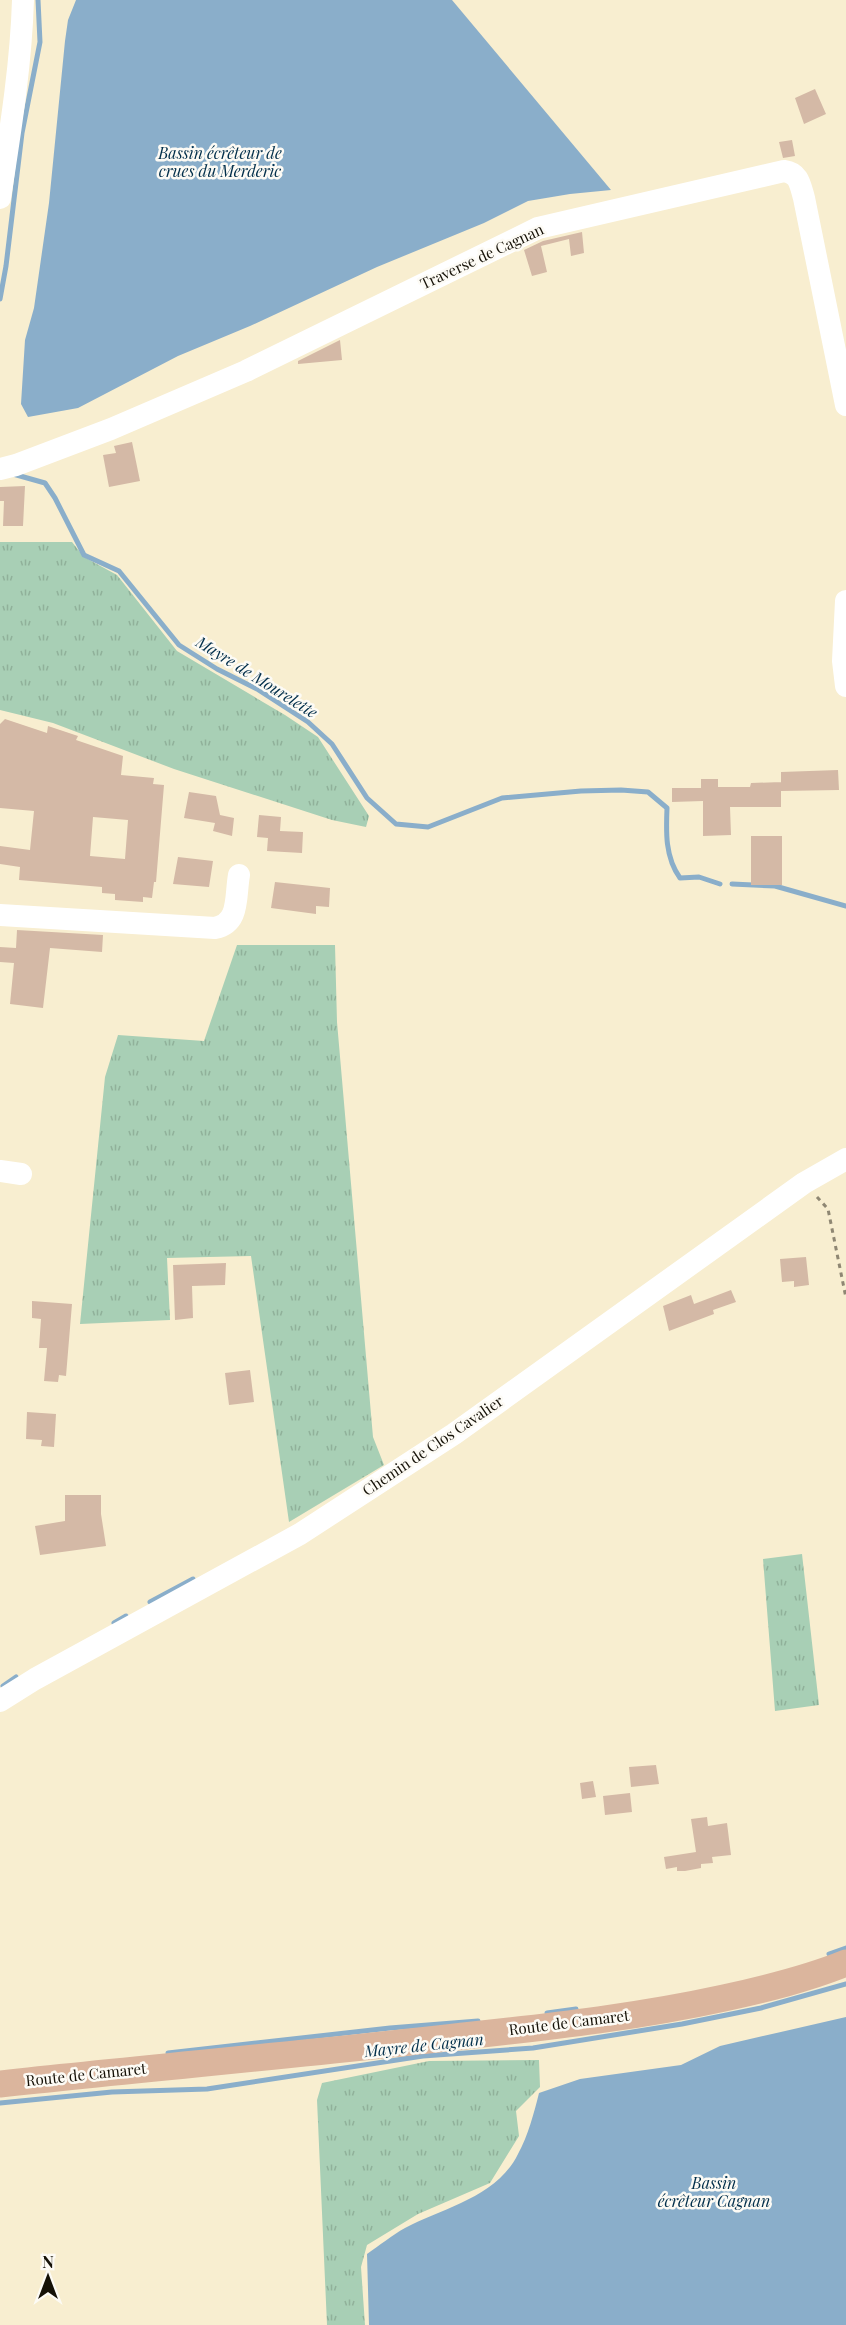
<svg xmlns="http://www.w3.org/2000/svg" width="846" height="2325" viewBox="0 0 846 2325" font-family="'Playfair Display',serif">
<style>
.grass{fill:url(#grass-tufts)}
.water{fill:#8aaeca}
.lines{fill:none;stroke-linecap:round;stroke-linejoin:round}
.stream{stroke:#8aaeca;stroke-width:5}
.building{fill:#d4b9a6;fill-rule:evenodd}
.path{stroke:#8f8773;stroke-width:3;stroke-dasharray:4.5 4.5;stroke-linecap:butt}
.minor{stroke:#fff;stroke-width:22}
.major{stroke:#dbb59d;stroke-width:27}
.labels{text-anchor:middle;stroke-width:5;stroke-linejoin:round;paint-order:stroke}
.street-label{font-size:15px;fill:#151107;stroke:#fdfbf5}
.water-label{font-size:16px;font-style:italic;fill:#002e4a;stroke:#fdfbf5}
</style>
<defs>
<pattern id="grass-tufts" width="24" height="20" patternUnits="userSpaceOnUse" patternTransform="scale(1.5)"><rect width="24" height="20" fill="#a8cfb5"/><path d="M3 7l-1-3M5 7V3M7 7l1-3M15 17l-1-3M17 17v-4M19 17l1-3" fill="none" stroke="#90b19a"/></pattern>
</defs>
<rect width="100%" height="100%" fill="#f8eed0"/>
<path class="grass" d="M0 542H72L84 557 117 575 177 651 285 715 318 737 369 816 366 827 332 820 174 769 53 723 0 710Z
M237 945H335L337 1022 373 1437 384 1465 289 1522 251 1256 167 1258 170 1320 80 1324 105 1077 118 1035 204 1041Z
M802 1554 819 1705 775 1711 763 1559Z
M539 2060 540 2087 516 2111 519 2136 490 2183 418 2214 367 2245 361 2267 365 2325H327L317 2100 322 2083 429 2061Z"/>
<path class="water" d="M76 0H452L611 190 570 194 528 201 484 223 377 267 250 326 178 356 78 408 28 417 21 404 25 340 34 308 49 203 65 41 68 20Z
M846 2017V2325H369L367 2254C379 2246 392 2235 405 2228 443 2208 497 2197 518 2154 528 2136 534 2113 539 2093L580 2079 681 2065 720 2046Z"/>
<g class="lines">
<path class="stream" d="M0 299 6 266 22 133 40 42 38 0
M13 474 45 483 55 498 84 555 119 571 179 645 217 669 257 689 308 722 332 744 367 798 396 824 428 827 502 798 581 791 621 790 648 792 667 808C666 832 665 857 680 878L699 877 720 884
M732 884 775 886 846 906
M150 1602 193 1579
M114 1623 126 1616
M3 1686 16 1677
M829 1954 846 1948
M547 2013 576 2009
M168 2053 390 2028 478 2021
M0 2103 112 2092 207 2089 423 2056 533 2048 682 2024 761 2008 846 1984"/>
</g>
<path class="building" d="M815 89 826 114 804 124 795 98Z
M792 140 795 156 783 158 779 142Z
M582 232 584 253 571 256 569 239 541 246 547 272 532 276 524 250 543 241Z
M340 340 342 360 298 364V361Z
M132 442 140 481 109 487 103 455 116 453 114 446Z
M25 486 23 526H3L4 501H0V487Z
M5 719 47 733 48 726 78 736 76 740 123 756 121 775 154 778 153 784 164 785 156 882H154L152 898 143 897V902L115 900V894L102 893V887L19 880 20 867 0 864V846L30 850 34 811 0 808V724ZM93 817 128 820 125 859 90 856Z
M838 770 839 790 781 791V772Z
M701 779H718V787H750L751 783 781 782V807H730L731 835 703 836V801L672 802V788H701Z
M189 792 216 796 220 815 234 818 232 836 213 831 215 823 184 818Z
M259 815 281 817 280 831 303 832 302 853 267 851 268 838 257 837Z
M751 836H782V885H751Z
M178 857 213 861 209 887 173 884Z
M275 882 330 888 329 907 316 906V914L271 908Z
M17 930 103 935 102 952 50 948 43 1008 10 1004 14 963 0 962V947L16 948Z
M806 1257 809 1285 794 1287V1281L782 1282 780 1259Z
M226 1263 225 1285 192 1286 193 1318 175 1320 173 1265Z
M731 1290 736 1302 713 1310 714 1314 669 1331 663 1306 691 1295 694 1304Z
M32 1301 72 1304 66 1376 59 1375 58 1382 44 1381 47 1348H39L41 1319 32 1318Z
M250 1370 254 1402 229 1405 225 1373Z
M27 1412 56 1414 54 1447 41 1446 42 1440 26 1439Z
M65 1495H101V1514L106 1546 40 1555 35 1526 65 1521Z
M656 1765 659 1784 631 1787 629 1767Z
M593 1781 596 1797 582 1799 580 1783Z
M630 1793 632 1812 605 1815 603 1796Z
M707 1817 708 1826 727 1823 731 1855 712 1857 713 1863 701 1864V1868L685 1871H677V1867L666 1869 664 1857 696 1852 691 1819Z"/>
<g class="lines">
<path class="path" d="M817 1197 828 1209 846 1298"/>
<path class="minor" d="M0 198C10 133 21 66 23 0
M0 469 16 465 111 429 246 371 538 228 784 171C799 173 800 184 804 198L846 405
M846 601 843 661 846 686
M0 915 215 928C240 923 235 897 239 875
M0 1171 21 1174
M0 1701 35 1679 300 1534 454 1434 804 1183 846 1159"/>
<path class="major" d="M0 2084C158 2067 316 2053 473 2035 557 2026 642 2016 724 1998 765 1989 807 1979 846 1963"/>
</g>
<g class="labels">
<g class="street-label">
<text transform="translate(482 257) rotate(-25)" y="5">Traverse de Cagnan</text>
<text transform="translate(433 1446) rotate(-34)" y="5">Chemin de Clos Cavalier</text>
<text transform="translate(569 2023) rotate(-7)" y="5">Route de Camaret</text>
<text transform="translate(86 2075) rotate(-6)" y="5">Route de Camaret</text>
</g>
<g class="water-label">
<text x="220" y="159">Bassin écrêteur de<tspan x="220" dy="18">crues du Merderic</tspan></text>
<text transform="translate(257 677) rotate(32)" y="6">Mayre de Mourelette</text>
<text transform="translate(424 2045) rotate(-6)" y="6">Mayre de Cagnan</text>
<text x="714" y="2189">Bassin<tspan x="714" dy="18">écrêteur Cagnan</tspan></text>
</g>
</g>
<g transform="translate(48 2277)" stroke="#fdfbf5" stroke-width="4.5" paint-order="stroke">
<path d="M0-4.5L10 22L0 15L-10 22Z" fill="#151107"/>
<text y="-9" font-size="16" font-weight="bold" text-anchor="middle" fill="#151107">N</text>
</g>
</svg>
